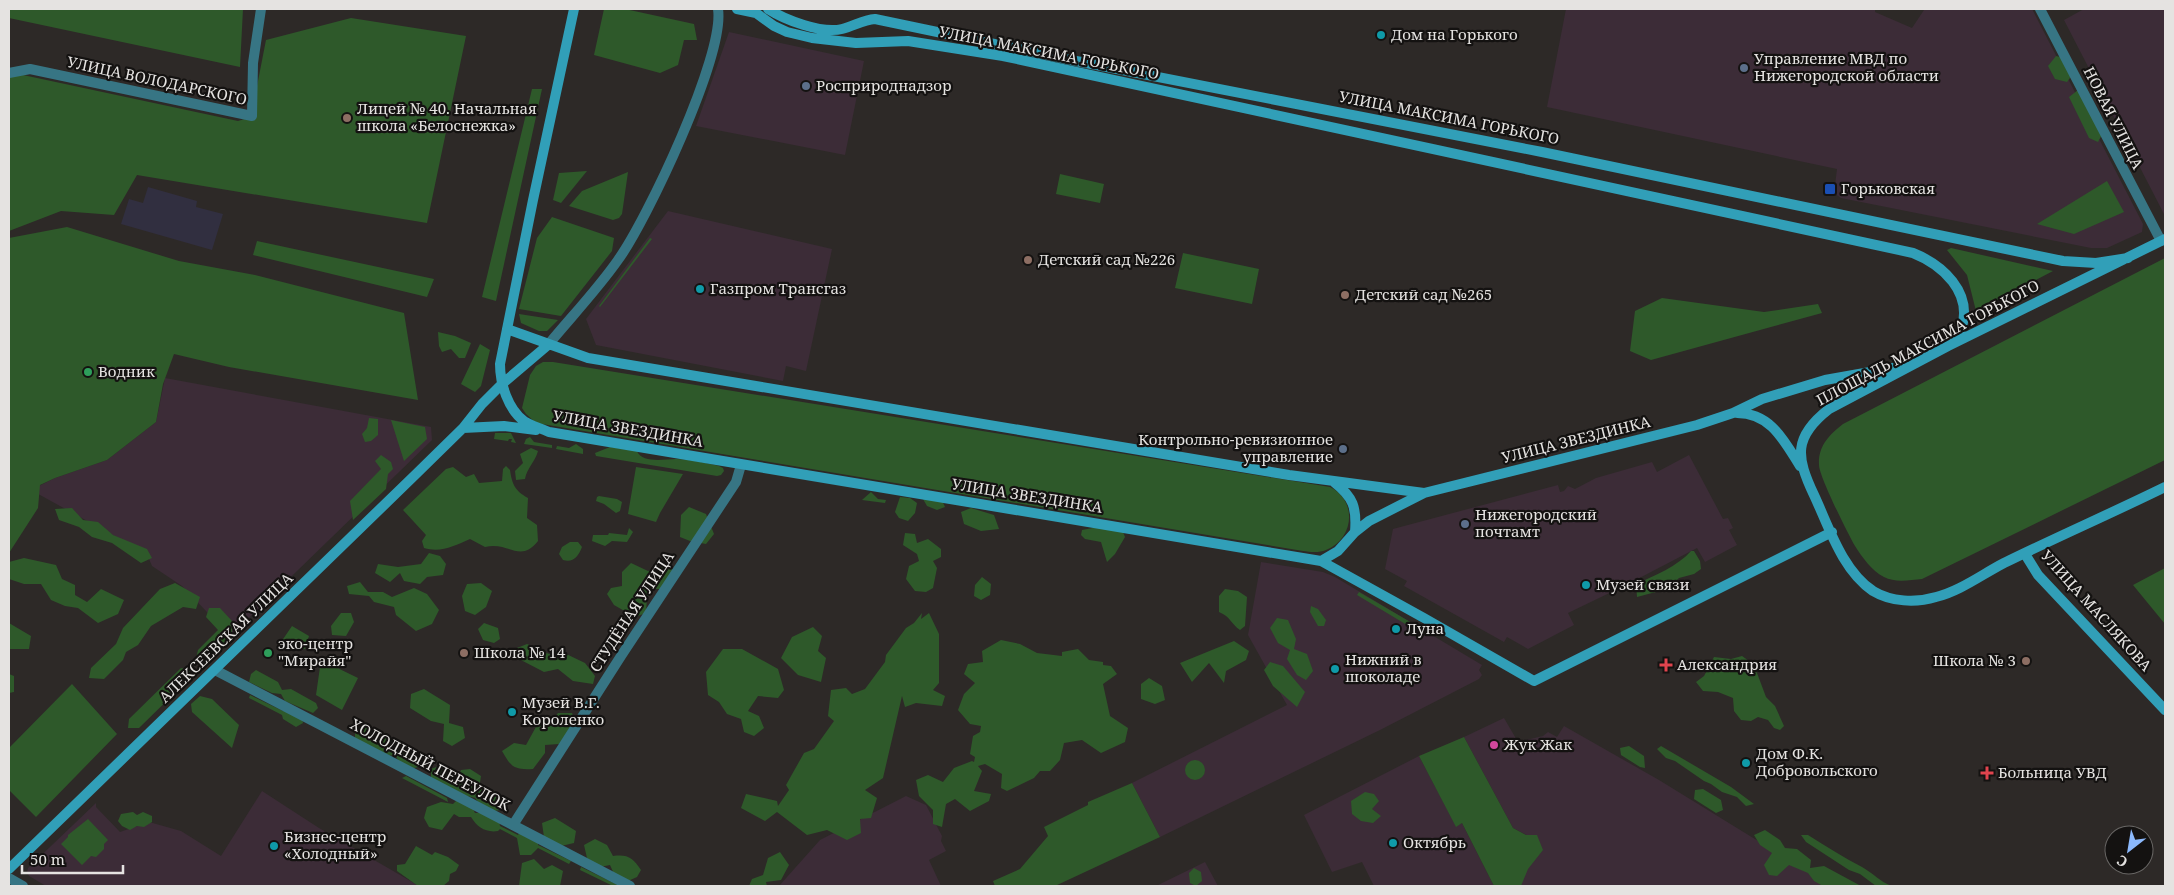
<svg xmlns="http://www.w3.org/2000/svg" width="2174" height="895" viewBox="0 0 2174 895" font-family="'Noto Serif',serif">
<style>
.commercial{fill:#3c2c37}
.industrial{fill:#312f40}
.green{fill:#2e592a}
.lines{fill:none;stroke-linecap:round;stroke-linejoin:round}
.street{stroke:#377584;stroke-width:10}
.secondary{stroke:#319fb8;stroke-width:10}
.culture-dot{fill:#0f9aa8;stroke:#141211;stroke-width:2}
.service-dot{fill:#5c6f8a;stroke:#141211;stroke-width:2}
.education-dot{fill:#8d6e63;stroke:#141211;stroke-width:2}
.transit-dot{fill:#1a4fb4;stroke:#141211;stroke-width:2}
.leisure-dot{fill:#2e9e5b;stroke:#141211;stroke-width:2}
.health-dot{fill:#e0444e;stroke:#141211;stroke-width:2}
.hotel-dot{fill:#d1479c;stroke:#141211;stroke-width:2}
.labels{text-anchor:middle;stroke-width:4.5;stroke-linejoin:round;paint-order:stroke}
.poi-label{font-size:15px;fill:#e5e3e1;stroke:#141211;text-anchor:start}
.street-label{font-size:15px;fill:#e5e3e1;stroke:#141211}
</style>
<rect width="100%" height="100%" fill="#2d2927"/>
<path class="commercial" d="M1566 9H1875V12L1912 28 1924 10 1927 9H2032L2143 224 2142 232 2107 248H2091L1841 198 1834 193 1837 169 1547 107Z
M2084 9H2165V216L2064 20Z
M729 32 864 61 845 155 696 126Z
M668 211 832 249 806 371 786 366 783 381 596 345 586 319Z
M165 378 431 427 432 440 230 636 182 586 152 566 147 554 31 490 55 478 107 460 156 422Z
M1689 455 1723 519 1728 518 1733 528 1729 530 1737 545 1705 562 1697 548 1626 585 1568 613 1574 625 1528 649 1507 637 1504 642 1404 586 1407 581 1385 569 1393 529 1558 485 1560 492 1564 491 1568 486 1575 489 1596 478 1652 462 1657 472Z
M1261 562 1323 572 1335 577 1482 665 1479 670 1482 675 1479 679 1380 730 1160 837 1132 783 1287 705 1248 635Z
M1504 718 1518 742 1543 736 1548 732 1557 737 1564 726 1659 780 1831 886H1515L1538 841 1513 828 1464 737Z
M1419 756 1456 826 1462 823 1494 886H1374L1362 862 1332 872 1304 815Z
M262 791 319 828 419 886H46L29 876 27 872 28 868 96 803V807L120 832 149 822 181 831 221 856Z
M906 796 926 805 942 836 941 841 946 851 929 860 941 886H779L820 840Z
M1205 862 1218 886H1156Z"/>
<path class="industrial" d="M148 187 197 201 196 207 223 214 212 250 121 224 129 199 143 203Z"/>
<path class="green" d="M9 9H243L240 67 9 18Z
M604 9H625L694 24 697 40H684L678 65 660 73 594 55Z
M351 18 466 36 427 223 137 175 114 215 61 211 9 231V72L238 121 251 117 266 40Z
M2056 56 2069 59 2075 71 2067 82 2055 79 2048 66Z
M532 89H542L496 301 482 297Z
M2078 90 2105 129 2098 142 2089 138 2069 97Z
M587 171 561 203 553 200 559 173Z
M628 172 622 214 619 218 613 220 569 206 582 191Z
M1060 174 1104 184 1100 203 1056 194Z
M2107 181 2124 212 2074 234 2037 224Z
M552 217 614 238 612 251 561 316 519 309 537 238Z
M67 227 179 261 255 275 404 313 418 400 229 367 174 354 163 384 156 422 107 460 55 478 40 485 38 508 9 553V238Z
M650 238 652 239 600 307 599 306Z
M257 241 434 279 427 297 253 255Z
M1951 248 2053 271 1976 311 1967 275 1947 250Z
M1183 253 1259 269 1252 304 1175 288Z
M2165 258V460L1922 579C1910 580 1895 583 1884 577 1872 571 1862 557 1855 546 1848 534 1819 476 1819 465 1818 446 1829 435 1843 424Z
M1662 298 1764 312 1818 304 1822 313 1651 360 1630 351 1635 311Z
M519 314 558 320 547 331H539L521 323Z
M438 332 455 336 471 343 465 358H459L451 349 442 352 439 346Z
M480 344 490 350 481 386 475 392 461 384Z
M543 362H553L1330 487C1358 501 1354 539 1326 550 1319 553 1310 552 1303 551L536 423 526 414 522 408 530 375 536 366Z
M369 418 378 419V435L371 441 365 442 362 434 367 428Z
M391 420 425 427 427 439 404 461Z
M495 433H511L516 443 511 442 512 439H509L508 441 494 439Z
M530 437 534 442 552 445V448L524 444 526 439Z
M576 444 583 449V454L556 449 557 446 569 448Z
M610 447 637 451C642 464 666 459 676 459 690 459 706 463 719 466L723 468 724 471 721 475 717 476 596 456 595 453Z
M531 448 538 451C535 462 527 468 525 479L516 480 515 471 523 463 520 454Z
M381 455 391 462 393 469 388 474 386 489 353 520 350 501 381 469 375 461Z
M506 466 510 470C512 484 515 491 528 498L527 518 537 525 538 541C520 564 509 541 485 547L470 539C454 546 441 553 424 548L422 541 426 535 403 510 446 469 453 467 466 477 474 474 479 483 502 481 503 469Z
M636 467 683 474 660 513 656 522 628 514Z
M871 492 878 499 886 500 885 503 862 500Z
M599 496 617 499 622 502 620 511 616 513 604 504 596 501 597 497Z
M900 497 910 498 917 503 915 513 908 521 899 518 895 512Z
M941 498 945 507 937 510 927 506 923 499Z
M689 507 706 514 714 534 706 544 690 541 680 537 681 515Z
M72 508 83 520 98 522 113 535 147 549 152 558 141 563 112 543 92 537 79 527 59 520 55 509Z
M971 508 994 515 999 529 981 531 964 524 961 512Z
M1098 527 1123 532 1125 537 1115 554 1107 562 1101 542 1085 539 1081 535 1082 530Z
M629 528 633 532 627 542 612 541 605 546 592 541 593 535H608L609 533 627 535Z
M905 533 915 534 917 543 928 539 941 549V557L933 561 937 568 933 588 926 592 915 591 906 579 909 566 919 561 917 554 903 545Z
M570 542H578L582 547C578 557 573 563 563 560L559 554 562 547Z
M1691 551H1694L1700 561 1701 569 1694 574 1679 578 1667 589 1637 597 1636 584C1654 576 1678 566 1691 551Z
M429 553 440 556 446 564 443 575 427 577 420 584 404 581 400 573 390 582 375 573 378 564 398 567 421 564Z
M24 558 56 565 62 579 75 585V595L87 602 101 589 124 600 118 614 98 623 78 608 65 606 51 600 41 584H24L9 579V562Z
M631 563 648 571 668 565 676 574 669 589H652L647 598 646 613 635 617 614 605 607 594 611 588 622 586V572Z
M2165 568V624L2133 585Z
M982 577 991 584 990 595 981 600 974 596 975 585Z
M360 582 368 592H383L392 597 414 588 427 594 439 610 432 624 416 631 396 615 394 607 374 602 369 596 349 594 347 586Z
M175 583 200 597 196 609 183 607 151 626 138 645 126 652 123 660 104 679 89 678 91 668 116 644 123 628 160 589Z
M481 583 492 591 486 607 475 615 465 611 462 596 467 584Z
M1225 589 1238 591 1247 597 1245 626 1240 630C1231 624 1231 617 1219 612V596Z
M1359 592 1412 623V628L1357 595Z
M1311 606 1318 609 1326 620 1324 626H1318L1310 612Z
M209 608H220L232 621V639L207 663 195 662 198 650 218 630 206 617Z
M341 613H351L354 622 346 636 332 635 331 626Z
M922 613 921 619 929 613 939 634V683L933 690 945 696 942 706 916 703 905 707 902 696 883 778 865 790 877 798 871 818 860 819 861 833 847 840 827 830 807 835 777 812 765 821 741 808 746 794 777 801 778 806 789 790 786 785 804 753 814 749 834 721 828 716 831 690 846 688 852 694 865 689 885 662 886 655 906 628 914 623Z
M1277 618 1288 620 1296 639 1294 649 1307 654 1313 671 1306 680 1297 675 1287 659 1290 650 1278 643 1270 628Z
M9 623 31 636 29 649H9Z
M484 623 498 628 500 639 494 643 483 640 478 629Z
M292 626 309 636 305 649 277 648Z
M813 627 822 636 818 651 826 658 821 682 798 675 781 658 792 637Z
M1001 640 1020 644 1037 653 1062 656V652L1078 649 1089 660 1103 662V665L1111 666 1117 674 1103 684 1110 716 1128 728 1125 742 1101 753 1082 740 1064 743 1060 760 1050 771H1040L1034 778 1007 791 1001 788 1002 774 985 764 978 766 982 771 974 791 991 794 989 801 970 811 955 799 946 804 942 827 933 824V810L919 796 916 780 928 775 943 782 954 768 972 761 974 762 975 757 970 754 973 736 980 732 981 726 970 724 958 710 964 694 975 683 964 674 968 664 983 662 982 651Z
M1234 641 1249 651 1246 660 1226 671 1224 683 1209 663 1192 682 1180 663Z
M527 644 549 654 560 651 585 663 595 676 593 684 573 681 558 669 544 672 519 659 517 648Z
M723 649H742L778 669 784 690 778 698 758 696 748 711 759 716 764 728 754 736 744 732 741 719 727 714 719 702 708 695 706 672Z
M1742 656 1749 661 1757 673 1766 697 1775 706 1784 726 1780 730 1774 728 1768 720 1758 717 1751 721 1741 720 1734 711 1733 698 1718 692 1703 691 1696 682 1704 676 1714 657 1731 659Z
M321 660 358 678 342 710 316 695Z
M1270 662 1283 666 1305 692 1297 707 1273 686 1264 670Z
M181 668 190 670V678L139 728H128L129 719Z
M256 670 278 682 282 690 291 689 316 703 318 708 313 713 285 701 281 694 272 693 249 682 251 674Z
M9 674 14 676V692L9 693Z
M1149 678 1162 686 1165 700 1155 704 1141 699V684Z
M72 684 117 734 36 817 9 790V748Z
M424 689 450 705 449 723 463 727 465 738 452 746 443 741 444 724 431 721 410 708 411 694Z
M250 695 283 711 288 708 302 716 303 723 296 727 283 719 282 715 249 698Z
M200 696 212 699 239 725 232 748 192 712 191 704Z
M558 713H572L576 722 559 744 545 745V753L533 769C514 770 511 767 502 751L514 743 526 745 537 725 550 723Z
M367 725 393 739 397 751 405 750 418 758V767L411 769 400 763 395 755 387 756 355 739V729Z
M1464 737 1513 828 1526 835H1537L1543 850 1528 869 1521 886H1494L1462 823 1456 827 1419 756Z
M1629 746 1644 756 1645 768 1640 767 1621 755 1620 748Z
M1661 746 1731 787 1754 804 1746 806 1737 797 1722 792 1711 784 1704 781 1675 761 1666 758 1657 749Z
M1185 770a10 10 0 1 1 20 0a10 10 0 1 1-20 0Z
M439 766 457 780 461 770 470 769 481 776 479 789 492 790 503 797 501 810 493 811 481 806 475 798 455 793 431 779V769Z
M406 776 447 798 448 802 402 778Z
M1132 783 1160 837 1055 886H995L993 881 1020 869 1048 836 1044 827 1088 805V802Z
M1703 789 1721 800 1723 810 1716 813 1694 799 1695 790Z
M1365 792 1374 794 1379 801 1372 809 1381 816 1373 823 1361 821 1352 814 1351 801Z
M457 800 472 807 475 813H484L499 821 500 826 518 835 519 833 538 837V845L571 861 569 864 538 848 531 855H520L517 838 500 829 498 831C486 833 477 827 471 817H459L454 814 442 830 429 827 424 818 427 807 441 802 453 804Z
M133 812 137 815 143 812 152 816V822L144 827 137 826 130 830 122 826 118 821 121 814Z
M555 818 576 831 574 843 561 846 544 837 542 823Z
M88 819 108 840 104 844V849L96 857 91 856 82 865 61 844 68 837V835Z
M1765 830 1780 840 1785 848 1797 849 1811 860 1810 868 1824 866 1861 886H1823L1814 881 1808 873 1789 865 1777 876 1769 875 1764 865 1772 853 1760 845 1754 835Z
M1801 835H1808C1826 846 1844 858 1862 867 1873 873 1880 882 1892 886H1876L1860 874 1849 870 1806 842Z
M595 839 607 845 613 856C628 854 633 858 641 870L637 877 628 881 614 874 610 865 600 867 587 858 584 845Z
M416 846 432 855 435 852 448 857 459 865 456 871 450 874 449 881 443 886H418L397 871V865L405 864Z
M780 852 789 865 781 880 766 882 767 886H749L752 879 763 875 768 858Z
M534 859 544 869 552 865 563 871 560 886H519L522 863Z
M581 867 620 886H613L580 870Z
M1194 868 1201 872 1202 881 1196 886 1190 883 1189 873Z"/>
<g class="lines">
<path class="street" d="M2040 9 2161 241
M9 73 30 69 252 116 253 63 261 9
M548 345C571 317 597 290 618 260 647 220 725 55 718 9
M215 670 630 886
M513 825 621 656 736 482 741 465
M9 878 23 886"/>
<path class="secondary" d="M574 9 533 200 500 364C500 384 508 409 524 421 531 426 541 428 549 432L1321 561 1424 618 1534 681 1832 532
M737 9 756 13 774 26 787 32 812 38 856 43 908 41 1003 56 1913 253C1943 265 1972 292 1962 327 1959 334 1953 341 1948 346
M768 9C785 20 822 34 842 29 854 26 863 20 875 19L1076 61 1542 152 2063 261 2096 263 2128 258
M2165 239 1948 346 1829 409C1793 437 1796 457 1814 495 1829 527 1842 570 1873 591 1891 602 1916 603 1936 597 1960 591 1981 575 2004 563 2057 537 2112 513 2165 487
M507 329 588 358 1289 475 1424 493
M1737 413C1771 413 1784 441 1800 466
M463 428 504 426 536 430
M1334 482C1353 497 1357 507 1355 532
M2025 554 2038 575 2165 710
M1321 561 1338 551 1355 532 1369 521 1424 493 1697 425 1733 413 1762 399 1825 380 1904 366
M9 869 414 476 463 428 482 404 502 384 548 345"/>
</g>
<g class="culture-dot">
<circle cx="1381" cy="35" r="5"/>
<circle cx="700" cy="289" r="5"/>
<circle cx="1586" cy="585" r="5"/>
<circle cx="1396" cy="629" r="5"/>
<circle cx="1335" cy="669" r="5"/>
<circle cx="512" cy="712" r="5"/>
<circle cx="1746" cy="763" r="5"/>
<circle cx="1393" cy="843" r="5"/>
<circle cx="274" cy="846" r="5"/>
</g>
<g class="service-dot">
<circle cx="1744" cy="68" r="5"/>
<circle cx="806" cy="86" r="5"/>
<circle cx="1343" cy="449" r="5"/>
<circle cx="1465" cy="524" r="5"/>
</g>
<g class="education-dot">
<circle cx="347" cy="118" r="5"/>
<circle cx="1028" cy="260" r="5"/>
<circle cx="1345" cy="295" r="5"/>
<circle cx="464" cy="653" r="5"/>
<circle cx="2026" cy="661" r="5"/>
</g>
<rect class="transit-dot" x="1824" y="183" width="12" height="12" rx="2.5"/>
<g class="leisure-dot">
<circle cx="88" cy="372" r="5"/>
<circle cx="268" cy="653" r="5"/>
</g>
<g class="health-dot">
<path d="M1663.5 657.5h5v5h5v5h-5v5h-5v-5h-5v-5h5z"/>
<path d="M1984.5 765.5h5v5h5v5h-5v5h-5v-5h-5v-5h5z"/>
</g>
<circle class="hotel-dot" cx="1494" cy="745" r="5"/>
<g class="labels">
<g class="poi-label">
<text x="1391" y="40">Дом на Горького</text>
<text x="1754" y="64">Управление МВД по<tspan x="1754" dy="17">Нижегородской области</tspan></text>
<text x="816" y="91">Росприроднадзор</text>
<text x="357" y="114">Лицей № 40. Начальная<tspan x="357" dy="17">школа «Белоснежка»</tspan></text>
<text x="1841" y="194">Горьковская</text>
<text x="1038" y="265">Детский сад №226</text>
<text x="710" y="294">Газпром Трансгаз</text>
<text x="1355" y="300">Детский сад №265</text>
<text x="98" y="377">Водник</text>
<text x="1333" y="445" text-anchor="end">Контрольно-ревизионное<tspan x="1333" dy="17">управление</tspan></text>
<text x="1475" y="520">Нижегородский<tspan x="1475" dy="17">почтамт</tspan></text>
<text x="1596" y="590">Музей связи</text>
<text x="1406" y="634">Луна</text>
<text x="278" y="649">эко-центр<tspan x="278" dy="17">"Мирайя"</tspan></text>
<text x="474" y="658">Школа № 14</text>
<text x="1345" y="665">Нижний в<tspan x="1345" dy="17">шоколаде</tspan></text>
<text x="2016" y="666" text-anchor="end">Школа № 3</text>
<text x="1677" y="670">Александрия</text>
<text x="522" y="708">Музей В.Г.<tspan x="522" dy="17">Короленко</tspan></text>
<text x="1504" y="750">Жук Жак</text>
<text x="1756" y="759">Дом Ф.К.<tspan x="1756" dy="17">Добровольского</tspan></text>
<text x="1998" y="778">Больница УВД</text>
<text x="284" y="842">Бизнес-центр<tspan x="284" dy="17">«Холодный»</tspan></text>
<text x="1403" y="848">Октябрь</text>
</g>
<g class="street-label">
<text transform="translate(1049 53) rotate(11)" y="5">УЛИЦА МАКСИМА ГОРЬКОГО</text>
<text transform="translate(157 81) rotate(12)" y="5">УЛИЦА ВОЛОДАРСКОГО</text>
<text transform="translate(1449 118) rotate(11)" y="5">УЛИЦА МАКСИМА ГОРЬКОГО</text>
<text transform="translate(2113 118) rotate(63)" y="5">НОВАЯ УЛИЦА</text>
<text transform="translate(1928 343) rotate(-28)" y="5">ПЛОЩАДЬ МАКСИМА ГОРЬКОГО</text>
<text transform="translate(628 429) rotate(10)" y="5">УЛИЦА ЗВЕЗДИНКА</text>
<text transform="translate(1576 440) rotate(-14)" y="5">УЛИЦА ЗВЕЗДИНКА</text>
<text transform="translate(1027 496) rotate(9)" y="5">УЛИЦА ЗВЕЗДИНКА</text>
<text transform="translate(2096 611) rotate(48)" y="5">УЛИЦА МАСЛЯКОВА</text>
<text transform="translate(632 612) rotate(-57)" y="5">СТУДЁНАЯ УЛИЦА</text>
<text transform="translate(226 638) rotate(-44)" y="5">АЛЕКСЕЕВСКАЯ УЛИЦА</text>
<text transform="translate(430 765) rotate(28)" y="5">ХОЛОДНЫЙ ПЕРЕУЛОК</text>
</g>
</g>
<rect width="2174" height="895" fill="none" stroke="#e5e3e1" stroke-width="20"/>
<g transform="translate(2129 850) rotate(211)"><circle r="24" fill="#141211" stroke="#686664"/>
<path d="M0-4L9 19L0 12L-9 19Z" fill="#8cb9fc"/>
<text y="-8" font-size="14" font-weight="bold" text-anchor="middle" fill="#e5e3e1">С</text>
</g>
<path d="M22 865v8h101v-8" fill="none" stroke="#e5e3e1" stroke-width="2.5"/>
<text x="30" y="865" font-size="15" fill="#e5e3e1" stroke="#141211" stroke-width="4" paint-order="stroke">50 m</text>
</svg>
